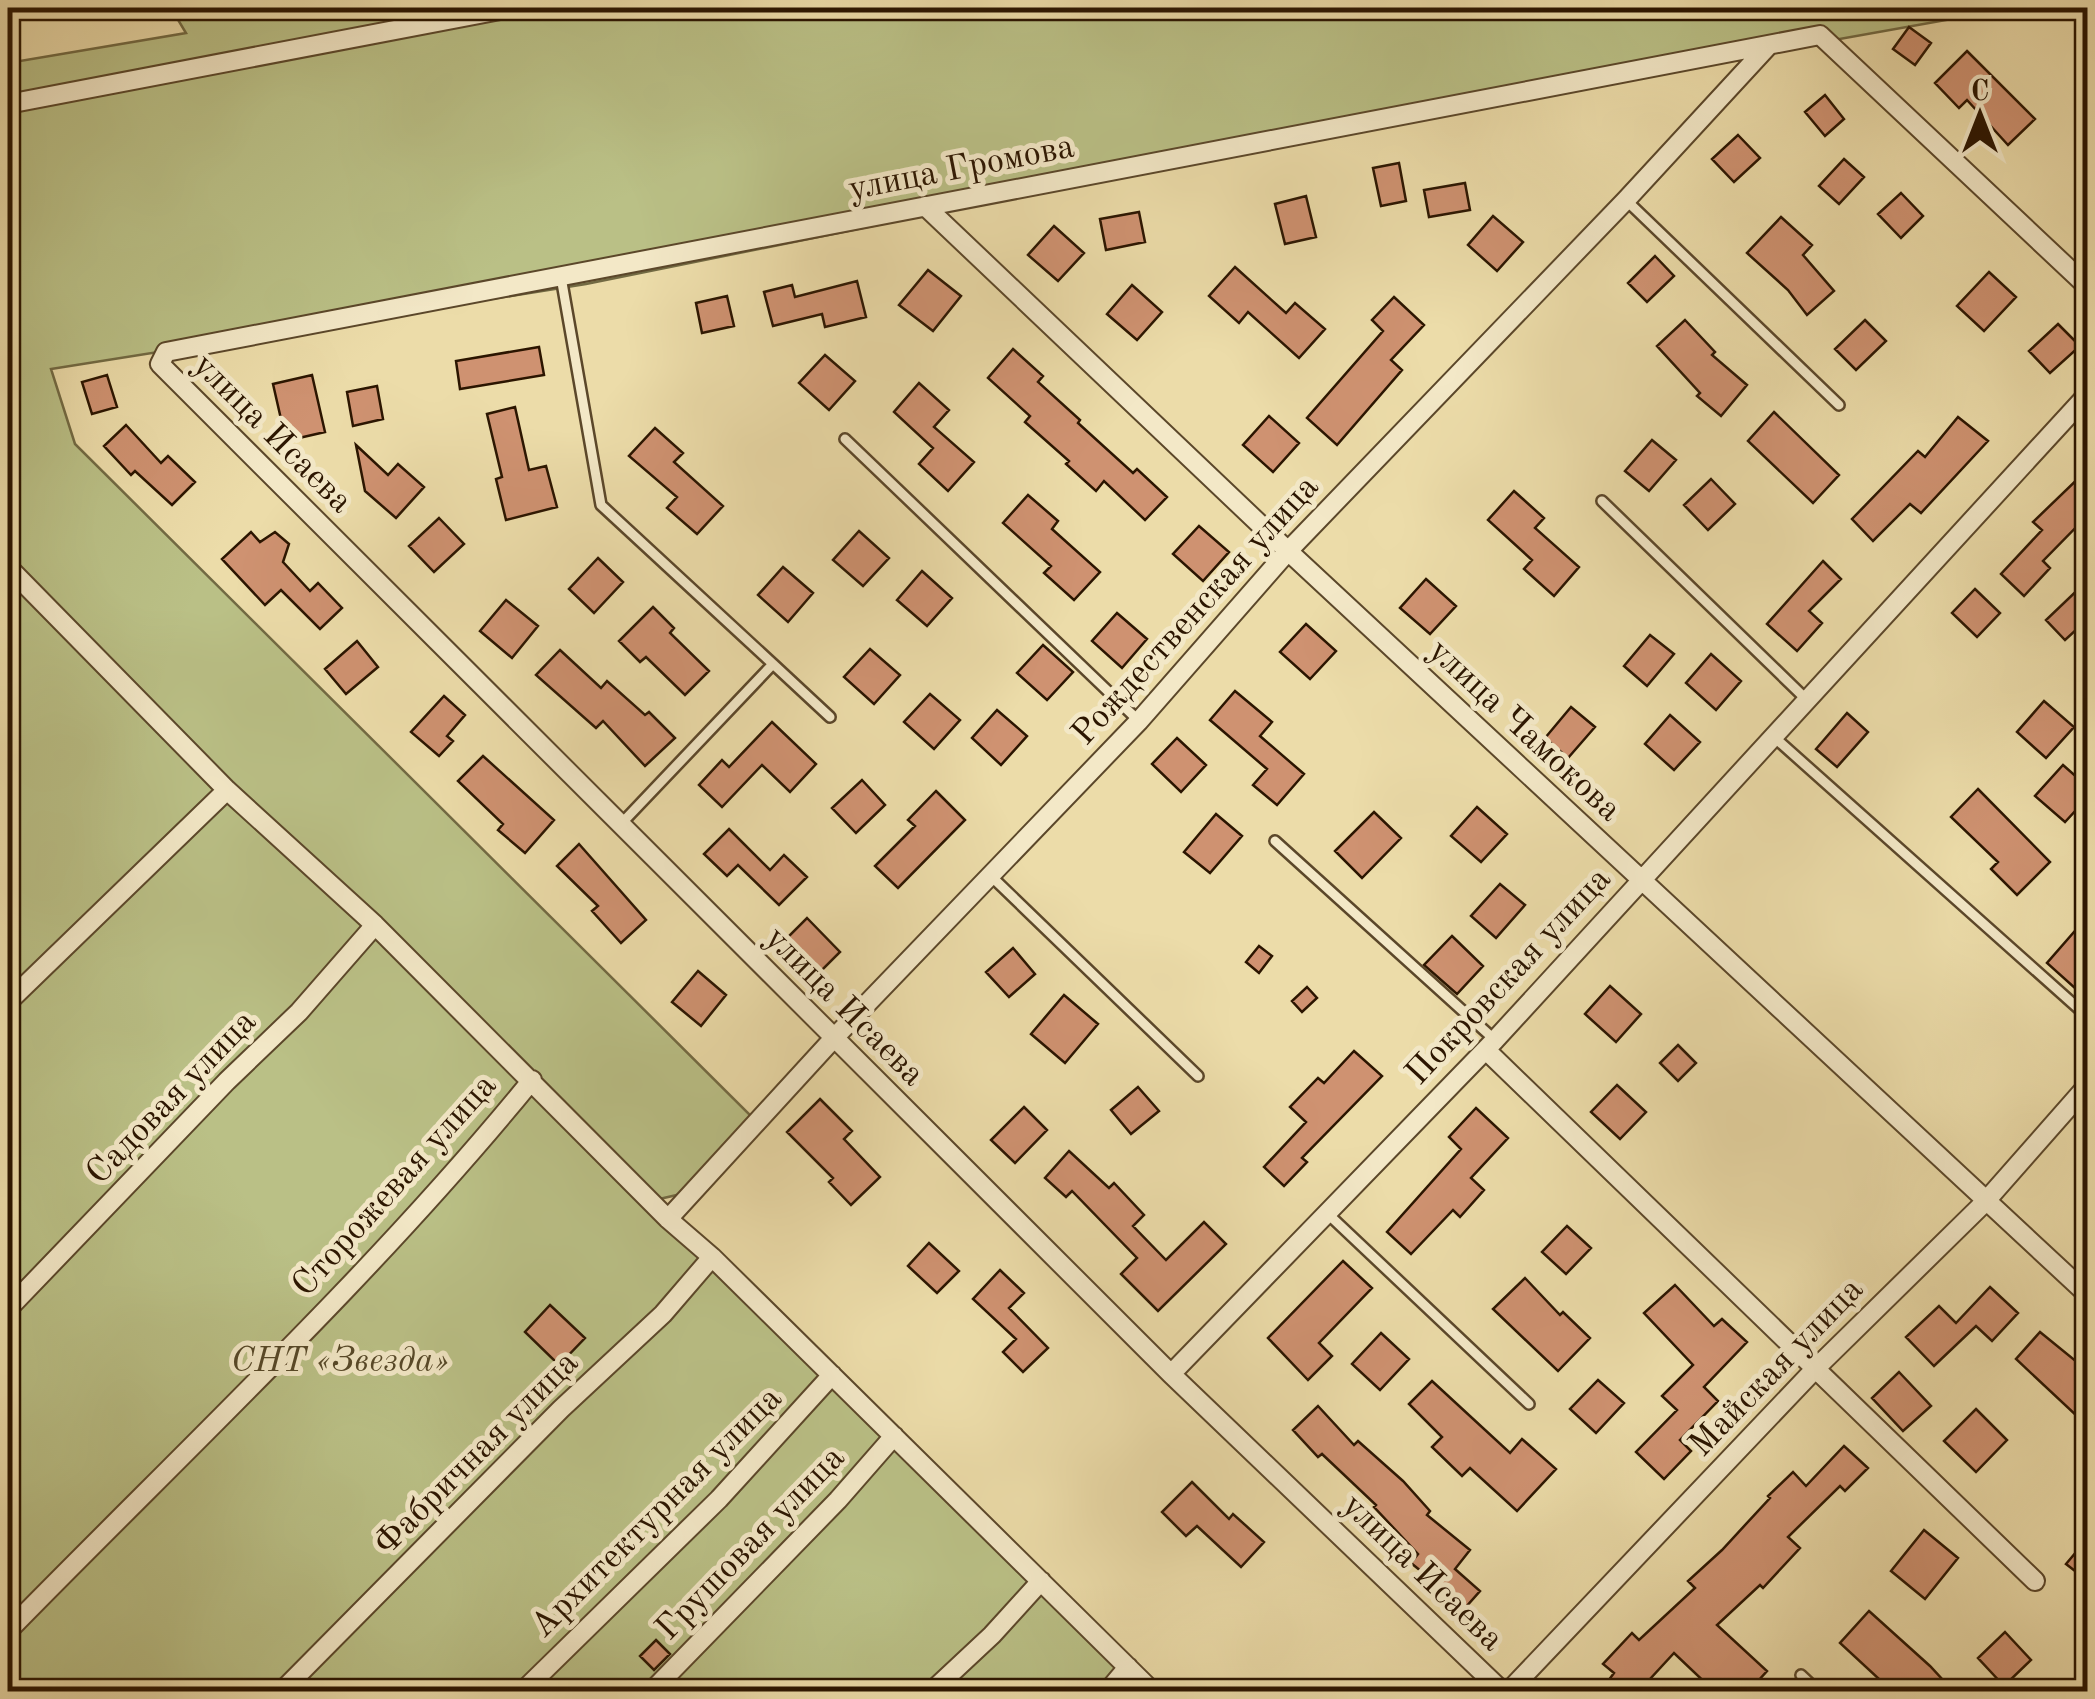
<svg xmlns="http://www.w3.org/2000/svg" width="2095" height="1699" viewBox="0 0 2095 1699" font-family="'Old Standard TT',serif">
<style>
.green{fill:#bac086;stroke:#726a43;stroke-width:2.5}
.building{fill:#cf9271;stroke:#2b1500;stroke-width:2.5}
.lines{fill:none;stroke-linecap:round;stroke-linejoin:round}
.lane-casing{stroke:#5b472a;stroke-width:14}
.street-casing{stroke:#5b472a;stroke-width:22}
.lane{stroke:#f3e8c7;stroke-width:9}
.street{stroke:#f3e8c7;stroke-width:18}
.labels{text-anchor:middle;stroke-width:10;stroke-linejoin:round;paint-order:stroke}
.street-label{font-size:35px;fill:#2b1500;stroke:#f3e8c7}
.park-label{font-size:35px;font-style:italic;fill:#564828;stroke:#f3e8c7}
</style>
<rect width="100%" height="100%" fill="#ecdca9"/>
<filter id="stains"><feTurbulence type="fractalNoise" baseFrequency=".002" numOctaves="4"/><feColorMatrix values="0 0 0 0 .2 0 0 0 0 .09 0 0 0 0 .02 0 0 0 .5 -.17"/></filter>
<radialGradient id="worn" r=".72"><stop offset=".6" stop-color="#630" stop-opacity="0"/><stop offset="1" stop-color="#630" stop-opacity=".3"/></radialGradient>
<path class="green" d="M171 8H2013L1460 107 586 284 51 369 75 444 756 1121 681 1194 655 1200 1154 1691H8V63L186 33Z"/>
<path class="building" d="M1909 27 1931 43 1915 65 1893 49Z
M1967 51 2035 119 2008 145 1967 100 1959 108 1935 83Z
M1825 95 1844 119 1825 136 1805 112Z
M1738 135 1760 158 1734 182 1712 159Z
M1844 159 1864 177 1839 204 1819 186Z
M1399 163 1406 201 1381 206 1373 168Z
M1465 183 1470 210 1429 217 1424 190Z
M1901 193 1923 216 1901 238 1878 214Z
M1306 196 1316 237 1285 244 1275 204Z
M1139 212 1145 242 1106 250 1100 219Z
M1493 216 1523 242 1497 271 1468 245Z
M1781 217 1812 245 1803 255 1834 291 1807 315 1788 290 1747 253Z
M1054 226 1084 253 1058 281 1028 255Z
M1655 256 1674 276 1647 302 1628 283Z
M1235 267 1286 313 1295 303 1325 329 1299 358 1248 312 1239 323 1209 296Z
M928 270 961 296 933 331 899 305Z
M1989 272 2016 297 1984 331 1957 306Z
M857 281 866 317 825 327 822 314 773 326 764 292 792 285 795 297Z
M1132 285 1162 312 1137 340 1107 314Z
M727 296 734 326 702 333 696 303Z
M1394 297 1424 325 1391 360 1402 370 1337 445 1307 418 1383 331 1372 320Z
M1685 320 1715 352 1712 355 1747 385 1721 416 1697 396 1700 393 1657 346Z
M1865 320 1886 341 1856 370 1835 349Z
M2058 324 2080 346 2050 373 2029 351Z
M539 347 544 375 460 389 456 361Z
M1013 349 1043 376 1038 382 1080 420 1078 423 1133 473 1137 469 1167 497 1145 520 1104 481 1096 491 1066 464 1069 461 1025 422 1030 416 988 378Z
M825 355 855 381 829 410 799 383Z
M107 375 117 407 92 414 82 382Z
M312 375 325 432 286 441 273 384Z
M919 383 949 410 934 427 974 462 948 491 919 464 933 448 894 412Z
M377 386 383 419 353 426 347 392Z
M515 407 529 470 546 466 557 507 506 520 496 479 502 477 487 414Z
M1774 412 1839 475 1813 503 1748 441Z
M1269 416 1299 443 1273 472 1243 445Z
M1958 417 1988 441 1921 513 1910 504 1873 541 1852 519 1918 451 1925 457Z
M126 425 161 463 168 456 195 482 172 505 135 471 131 475 104 446Z
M655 428 683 453 674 462 723 506 697 534 667 508 677 497 629 456Z
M1652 440 1676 460 1649 491 1625 471Z
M356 445 388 475 398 464 424 487 396 518 365 491Z
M2088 469V515L2043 561 2050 568 2024 596 2001 574 2042 530 2033 522Z
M1711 479 1735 504 1708 530 1684 505Z
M1514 491 1544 518 1535 528 1579 567 1554 596 1524 569 1532 560 1488 520Z
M1028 495 1058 521 1052 529 1100 572 1074 600 1044 573 1051 566 1003 523Z
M439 518 464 544 434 572 409 546Z
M1199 526 1229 552 1203 581 1173 554Z
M859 531 889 558 863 586 833 560Z
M251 532 260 542 275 532 289 544 283 562 310 591 318 583 342 608 320 629 281 590 265 605 222 559Z
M598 558 623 582 594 613 569 589Z
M1823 561 1841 579 1809 611 1822 623 1797 651 1767 624Z
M783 567 813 593 788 622 758 595Z
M922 571 952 598 927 626 897 600Z
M1426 579 1456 606 1430 634 1400 608Z
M2088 580V619L2065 640 2046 620Z
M1975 589 2000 613 1977 637 1952 613Z
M506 600 538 626 512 658 480 631Z
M653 607 674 628 670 633 709 671 685 695 646 657 640 662 619 641Z
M1117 613 1147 639 1122 668 1092 641Z
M1306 624 1336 651 1310 679 1280 652Z
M1650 635 1674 654 1647 686 1624 666Z
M357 641 378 667 346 694 325 669Z
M1043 645 1073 672 1047 700 1017 673Z
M870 649 900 675 874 704 844 677Z
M560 650 601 688 607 681 645 715 649 712 675 738 645 766 603 721 596 728 536 675Z
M1711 654 1741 681 1716 710 1686 683Z
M1235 691 1272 722 1260 736 1304 774 1277 805 1253 785 1267 769 1210 720Z
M930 694 960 720 934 749 904 722Z
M444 696 465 715 447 736 453 741 439 756 411 732Z
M2044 701 2074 727 2046 758 2017 732Z
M1571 707 1595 727 1568 758 1545 738Z
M997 710 1027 736 1001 765 972 738Z
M1847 713 1868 732 1837 767 1816 749Z
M1670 715 1700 742 1674 770 1645 744Z
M772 722 816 764 790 792 762 765 722 807 699 785 722 760 729 767Z
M1177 738 1206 765 1181 792 1152 764Z
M483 756 554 820 525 853 498 830 503 824 458 781Z
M2063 765 2088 787V797L2065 822 2035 796Z
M862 780 885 805 856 833 832 808Z
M1978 789 2050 862 2017 895 1991 869 1998 862 1951 817Z
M936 791 965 820 898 888 875 866 915 826 908 820Z
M1477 807 1507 834 1481 862 1451 836Z
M1374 812 1401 838 1362 878 1335 851Z
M1216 814 1242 836 1210 873 1184 852Z
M729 829 770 870 784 855 807 877 779 905 738 865 727 876 704 854Z
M579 844 646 920 621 943 592 911 598 906 557 866Z
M1500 884 1525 905 1496 938 1471 916Z
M807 918 840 952 811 981 778 947Z
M2074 932 2088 944V976L2076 989 2047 963Z
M1452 936 1483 966 1457 994 1424 965Z
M1259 946 1272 956 1259 973 1246 962Z
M1013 948 1035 974 1009 997 986 972Z
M698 971 726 995 701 1026 672 1002Z
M1610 986 1641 1014 1616 1042 1585 1014Z
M1307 987 1317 998 1302 1012 1292 1001Z
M1064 995 1098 1024 1065 1063 1031 1034Z
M1678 1045 1696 1063 1678 1081 1660 1063Z
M1354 1051 1382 1076 1302 1158 1307 1162 1284 1186 1264 1167 1306 1122 1290 1107 1318 1078 1324 1083Z
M1617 1085 1646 1112 1620 1139 1591 1112Z
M1138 1087 1159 1111 1131 1134 1111 1110Z
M820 1099 852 1131 844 1139 880 1177 851 1205 829 1182 833 1178 787 1132Z
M1024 1107 1047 1130 1015 1163 991 1140Z
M1476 1108 1508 1138 1471 1178 1484 1190 1460 1217 1453 1210 1411 1254 1387 1232 1461 1149 1449 1137Z
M1069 1151 1109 1188 1114 1183 1144 1215 1133 1226 1166 1260 1204 1222 1226 1244 1158 1311 1121 1274 1137 1258 1072 1191 1066 1197 1045 1178Z
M1567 1226 1591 1248 1566 1274 1542 1252Z
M929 1243 959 1271 937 1293 908 1266Z
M1343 1261 1372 1288 1319 1343 1332 1356 1308 1380 1268 1338Z
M1000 1270 1024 1293 1009 1308 1048 1348 1023 1372 1003 1352 1016 1339 973 1299Z
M1525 1278 1560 1315 1563 1312 1590 1338 1558 1371 1493 1309Z
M1675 1285 1714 1326 1722 1319 1747 1342 1704 1387 1718 1401 1680 1440 1691 1451 1664 1479 1636 1452 1677 1410 1662 1396 1693 1365 1644 1313Z
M1990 1287 2018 1313 1992 1341 1976 1326 1934 1366 1906 1337 1939 1306 1956 1323Z
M550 1305 585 1338 559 1365 525 1332Z
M2040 1332 2088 1371V1408L2079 1418 2016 1359Z
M1381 1333 1409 1359 1380 1390 1352 1364Z
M1899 1372 1931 1406 1903 1431 1872 1398Z
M1598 1380 1624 1403 1596 1433 1570 1409Z
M1432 1381 1510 1453 1522 1439 1556 1469 1517 1511 1470 1468 1462 1476 1432 1447 1442 1437 1409 1404Z
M1318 1406 1354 1445 1358 1441 1403 1481 1430 1511 1427 1515 1470 1550 1455 1569 1480 1591 1457 1617 1440 1603 1448 1593 1411 1563 1418 1554 1374 1507 1376 1505 1322 1454 1318 1457 1293 1430Z
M1976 1409 2007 1440 1976 1472 1944 1441Z
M1844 1446 1868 1468 1845 1491 1840 1486 1788 1537 1800 1548 1763 1588 1760 1585 1717 1625 1767 1671 1748 1692H1715L1674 1653 1638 1692H1600L1614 1673 1603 1664 1632 1633 1639 1640 1695 1588 1688 1581 1722 1550 1770 1498 1768 1496 1793 1472 1806 1486Z
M1192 1482 1229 1519 1233 1514 1264 1542 1241 1567 1197 1526 1186 1536 1162 1512Z
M1924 1530 1958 1558 1925 1599 1891 1571Z
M2088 1538V1581L2066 1564Z
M1869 1611 1930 1666 1954 1692H1893L1840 1643Z
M2005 1632 2031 1660 2004 1686 1978 1658Z
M656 1640 670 1654 654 1670 640 1656Z"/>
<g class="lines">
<g class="lane-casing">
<path id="lane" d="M1626 200 1839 405
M561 277 601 505 773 664
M845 439 1139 721
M1602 501 1808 701
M2087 681H2088
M1774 737 2088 1017
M620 825 773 664 830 717
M1275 841 1495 1040
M992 877 1198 1076
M1328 1214 1529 1404
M1801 1675 1819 1692"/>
</g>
<g class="street-casing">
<path id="street" d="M8 104 510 8
M925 206 1288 551 2088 1295
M8 567 227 790 375 925 668 1219 712 1257 1153 1692
M8 1002 227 790
M1486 1050 2035 1581
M668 1219 833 1039 1139 721 1288 551 1626 200 1769 45
M8 1309 227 1081 299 1012 375 925
M1171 1374 1495 1040 2088 394
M8 1631C183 1452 374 1274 532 1080
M281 1692 561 1409 663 1314 712 1257
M522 1692 719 1499 832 1375
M651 1692 838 1500 894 1436
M931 1692 992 1635 1041 1581
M1107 1692 1128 1667
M1503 1692 1171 1374 160 364 166 352 1820 35 2088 287
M1508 1692 1816 1368 1985 1202 2088 1085"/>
</g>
<use href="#lane" class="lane"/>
<use href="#street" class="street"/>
</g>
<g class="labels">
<g class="street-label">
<text transform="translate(961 166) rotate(-11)" y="12">улица Громова</text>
<text transform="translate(274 432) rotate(45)" y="12">улица Исаева</text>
<text transform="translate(1194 609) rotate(-48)" y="12">Рождественская улица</text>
<text transform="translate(1526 729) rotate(43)" y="12">улица Чамокова</text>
<text transform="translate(1507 975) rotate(-47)" y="12">Покровская улица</text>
<text transform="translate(846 1005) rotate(45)" y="12">улица Исаева</text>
<text transform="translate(170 1096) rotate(-46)" y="12">Садовая улица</text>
<text transform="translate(393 1184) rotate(-48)" y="12">Сторожевая улица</text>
<text transform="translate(1775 1366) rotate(-46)" y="12">Майская улица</text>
<text transform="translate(475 1452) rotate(-45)" y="12">Фабричная улица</text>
<text transform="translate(655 1511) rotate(-45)" y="12">Архитектурная улица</text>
<text transform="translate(749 1542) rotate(-46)" y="12">Грушовая улица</text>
<text transform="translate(1424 1571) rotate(44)" y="12">улица Исаева</text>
</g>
<g class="park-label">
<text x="340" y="1371">СНТ «Звезда»</text>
</g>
</g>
<rect width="2095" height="1699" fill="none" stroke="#ecdca9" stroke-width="40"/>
<rect x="10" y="10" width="2075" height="1679" fill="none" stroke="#2b1500" stroke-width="5"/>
<rect x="20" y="20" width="2055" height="1659" fill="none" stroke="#2b1500" stroke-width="2.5"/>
<g transform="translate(1980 115)" stroke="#f3e8c7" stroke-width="8" paint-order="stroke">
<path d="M0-8L18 38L0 25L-18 38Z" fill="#2b1500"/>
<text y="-15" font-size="28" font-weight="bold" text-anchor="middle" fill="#2b1500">С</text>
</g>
<rect width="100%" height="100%" filter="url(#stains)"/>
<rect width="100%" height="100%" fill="url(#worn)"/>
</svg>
